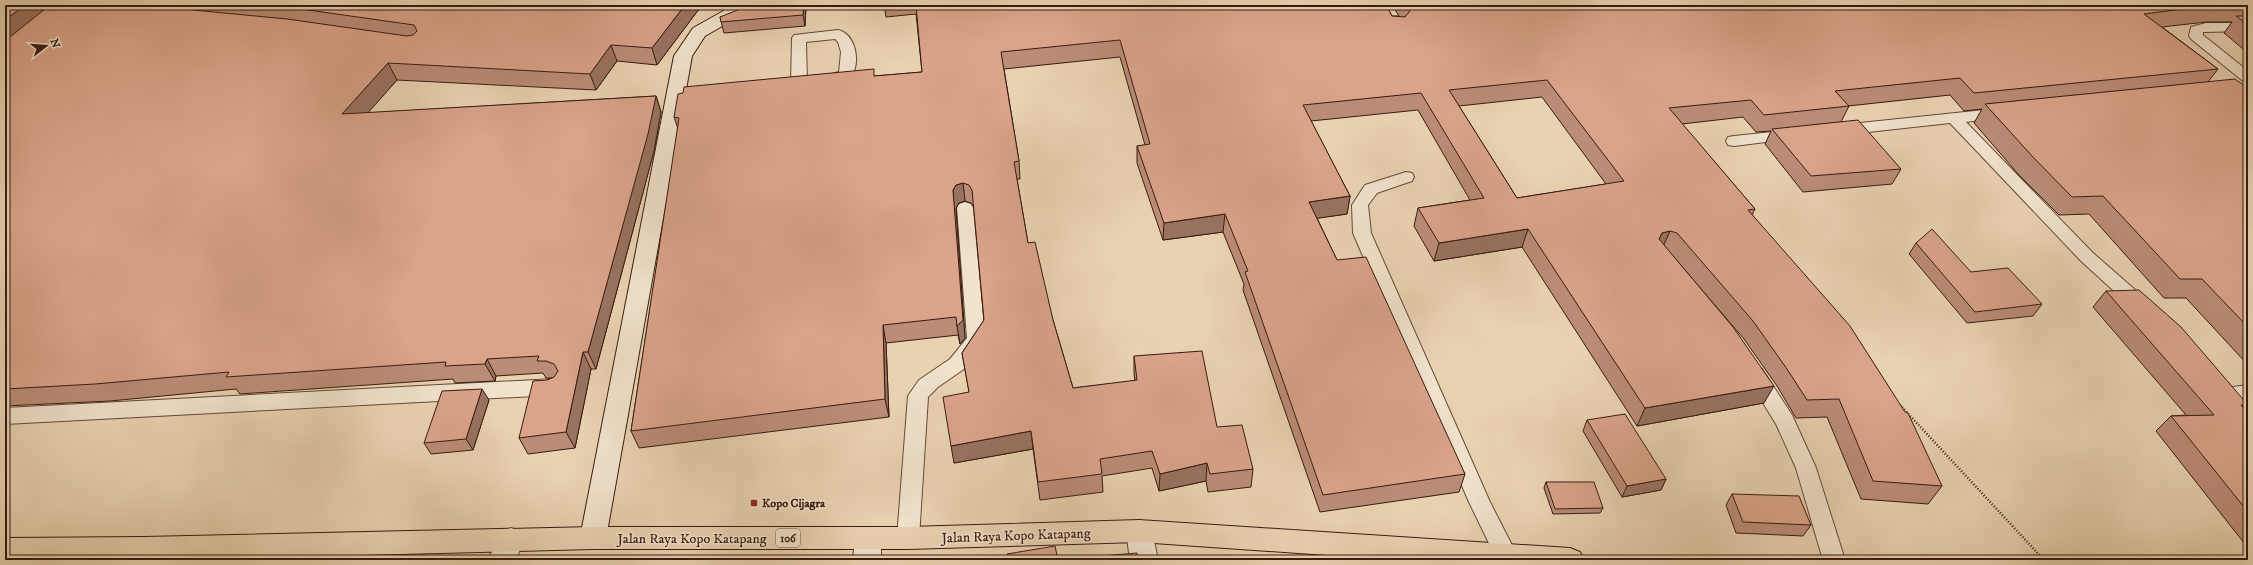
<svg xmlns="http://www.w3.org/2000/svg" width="2253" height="565" viewBox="0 0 2253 565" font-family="'IM FELL DW Pica',serif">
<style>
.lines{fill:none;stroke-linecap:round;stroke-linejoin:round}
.lane-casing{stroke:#634a38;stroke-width:2}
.street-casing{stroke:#634a38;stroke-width:2}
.secondary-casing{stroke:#361c0f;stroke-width:2}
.primary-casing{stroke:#361c0f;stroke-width:2}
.path{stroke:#361c0f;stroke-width:2.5;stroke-dasharray:1 2;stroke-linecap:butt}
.lane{fill:#f1e2cc;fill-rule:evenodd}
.street{fill:#f1e2cc;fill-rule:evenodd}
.secondary{fill:#f1e2cc;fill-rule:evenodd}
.primary{fill:#e9d2b1;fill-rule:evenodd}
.wall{fill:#bb8c77;stroke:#361c0f;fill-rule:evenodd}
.shaded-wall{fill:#997261;stroke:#361c0f}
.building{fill:#daa38a;stroke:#361c0f;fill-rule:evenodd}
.poi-dot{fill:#8f2418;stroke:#f1e2cc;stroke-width:1.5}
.labels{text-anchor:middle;stroke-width:3;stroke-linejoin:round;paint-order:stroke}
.shield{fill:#f1e2cc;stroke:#6e5748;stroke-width:1}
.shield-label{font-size:11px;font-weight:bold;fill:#361c0f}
.poi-label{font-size:12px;font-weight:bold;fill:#361c0f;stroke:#f1e2cc;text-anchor:start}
.near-street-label{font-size:14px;fill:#361c0f;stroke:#f1e2cc}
</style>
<rect width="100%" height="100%" fill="#e9d2b1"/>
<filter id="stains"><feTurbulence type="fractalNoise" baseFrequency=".005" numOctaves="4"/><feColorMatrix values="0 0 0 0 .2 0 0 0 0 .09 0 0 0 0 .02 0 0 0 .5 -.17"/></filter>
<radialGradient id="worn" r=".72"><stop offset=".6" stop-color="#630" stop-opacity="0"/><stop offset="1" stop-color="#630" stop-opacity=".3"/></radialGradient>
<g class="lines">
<g class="lane-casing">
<path id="lane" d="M2206 23H2248V31L2203 32V35L2248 71V82L2243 81 2191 39 2189 36 2191 27Z
M838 30C856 34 861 63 851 77L838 82 820 83 817 80 820 77 839 72 841 52 838 42 835 39 806 42 807 83 804 86H794L791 83 792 38 794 35Z
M2003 108 2008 110 2011 113 2008 116 1966 122 2093 253 2149 302 2152 307 2149 312 2143 314 2137 312 2081 261 1950 123 1841 135 1835 133 1833 130 1835 127 1841 125Z
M1792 130 1798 132 1800 135 1798 138 1734 146 1728 145 1726 141 1728 137 1734 136Z
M1406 172 1412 173 1414 177 1412 181 1377 193 1368 205 1371 233 1490 502 1517 555 1515 560H1497L1469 502 1353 233 1352 205 1365 185Z
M965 202 971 204 973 208 985 338 964 369 938 387 928 397 919 538 916 545 908 547 900 545 897 538 908 396 919 380 950 359 967 338 957 208 959 204Z
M1755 367 1762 369 1792 415 1816 468 1845 560H1823L1796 468 1776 424 1745 374 1748 369Z
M554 379 561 382 564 387 561 392 554 395 5 424V408Z
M2248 385V401L2224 402 2217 399 2214 394 2217 389Z"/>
</g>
<g class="street-casing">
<path id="street" d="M1139 520 1148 523 1152 531 1158 560H1130L1126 531 1130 523Z
M868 527 877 530 881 538V560H853L855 538 859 530Z
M511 528 520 531 524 539 516 560H488L502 531Z"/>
</g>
<g class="secondary-casing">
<path id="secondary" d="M734 5H754L752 9 705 36 692 56 606 538 602 546 593 549 584 546 580 538 674 56 693 28Z"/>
</g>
<g class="primary-casing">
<path id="primary" d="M1139 520 1570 548 1580 552 1584 560H1398L1139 542 908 549H593L166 560H5V538L144 537 593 527H908Z"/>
</g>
<path class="path" d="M1900 405 2044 560"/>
<use href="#lane" class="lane"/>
<use href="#street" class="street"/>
<use href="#secondary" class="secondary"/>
<use href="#primary" class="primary"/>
</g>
<path class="wall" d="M5 5H158L156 7 173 9 171 5H702L657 65 617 61 596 90 397 80 367 113 656 96 661 112 654 151 596 369H591L575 448 528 454 519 438 547 380 552 378H546L543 373 496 376 495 381 455 383 453 379 240 394 236 389 110 401 5 406Z
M806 5 805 26 724 33 720 17Z
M884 5H1386L1392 16H1399L1392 5H2248V53L2224 33 2232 22H2206L2162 27 2218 69 2208 82 2248 86V365L2186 298H2164L2089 214 2059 215 2019 175 1974 123 1982 109 1964 111 1950 95 1848 106H1849L1841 122 1901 169 1892 184 1803 192 1765 144 1771 131 1756 132 1743 117 1682 124 1755 209 1752 215 1942 486 1928 504 1861 499 1827 417 1796 418 1777 386 1744 339 1672 255 1764 403 1637 426 1522 247 1434 261 1414 226 1418 208 1470 200 1418 110 1311 121 1350 196 1347 214 1317 218 1337 260 1465 474 1459 492 1320 512 1243 290 1244 284 1223 232 1163 240 1137 163V146L1145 145 1120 57 1004 69 1019 161 1020 179H1017L1028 243 1053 320 1073 388 1135 381 1134 374V356L1217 427 1253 469 1251 487 1208 492 1206 481 1159 491 1152 468 1102 476 1103 492 1040 500 1033 449 954 463 969 392 962 353 984 320 974 207 971 203 965 201 959 203 956 208 965 338 960 344 958 335 886 343 889 417 639 448 631 431 678 129 674 117 875 76 922 72 916 14 886 17ZM1542 97 1606 184 1517 198 1459 106Z
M1916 243 1971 272 2042 304 2033 316 1967 323 1909 254Z
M2106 291 2248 405 2244 409 2248 413V548L2156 431 2171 416 2186 415 2093 307Z
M489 400 473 450 431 454 424 443Z
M1587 420 1666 479 1661 490 1622 497 1583 431Z
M1546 482 1603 508 1600 513 1553 514 1544 488Z
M1732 494 1811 525 1803 536 1736 533 1726 505Z"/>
<path class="shaded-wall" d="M25 5H58L5 46V20Z
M144 5H158L150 14Z
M685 5H702L657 65 652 48Z
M804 5H806L805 26 803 15Z
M611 45 617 61 596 90 590 74Z
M388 63 397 80 352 131 342 114Z
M656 96 661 112 654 151 596 369 588 352Z
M963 183 965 201 959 203 956 208 965 338 960 344 957 326 953 190 956 185Z
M1350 196 1347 214 1306 220 1309 202Z
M1225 214 1223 232 1163 240 1164 223Z
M1528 229 1522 247 1434 261 1439 243Z
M1670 231 1662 249 1659 239 1662 233Z
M883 325 886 343 889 417 885 399Z
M583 352 591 369 575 448 566 432Z
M487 359 496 376 495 381 485 364Z
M1774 386 1764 403 1637 426 1645 408Z
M482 389 489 400 473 450 466 439Z
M1031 431 1033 449 954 463 951 446Z
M1207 463 1206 481 1159 491 1160 474Z
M1666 479 1661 490 1622 497 1627 486Z
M426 555 430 560H424Z"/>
<path class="building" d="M5 5H25L5 20Z
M50 5H145L151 6 287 19 407 36 413 35 417 31 414 25 287 7 271 5H685L652 48 611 45 590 74 388 63 342 114 656 96 648 134 588 352H583L566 432 519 438 533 381 547 380 554 377 558 371 554 364 546 361H537L539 356 487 359 485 364 445 366 446 362 226 377 229 372 95 384 5 389V41Z
M750 5H804L803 15 721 22 720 17Z
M916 5H1386L1392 16 1405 17 1410 11 1406 5H2215L2144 14 2218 69 1974 93 1960 78 1835 91 1849 106 1764 115 1751 100 1669 108 1755 209 1748 210 1850 326 1905 412 1908 413 1942 486 1873 481 1839 399 1807 400 1787 369 1753 321 1677 233 1670 231 1662 233 1659 239 1733 327 1774 386 1645 408 1528 229 1439 243 1418 208 1484 198 1421 93 1303 105 1350 196 1309 202 1337 260 1366 257 1465 474 1323 495 1245 272 1248 271 1225 214 1164 223 1137 146 1150 144 1120 40 1001 52 1019 161 1014 162 1028 243 1035 242 1053 320 1073 388 1137 380 1134 356 1202 351 1217 427 1242 425 1253 469 1210 474 1207 463 1160 474 1152 451 1100 459 1102 474 1038 482 1031 431 951 446 943 397 969 392 962 353 984 320 972 190 969 185 963 183 956 185 953 190 963 320 957 326 956 317 883 325 885 399 631 431 679 118 674 117 678 94 683 93 684 87 874 69V76L922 72ZM1547 80 1624 181 1517 198 1449 90Z
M2236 16H2248V25Z
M2235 79 2245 86H2248V327L2202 279H2180L2103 196 2072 197 2032 156 1985 104Z
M1858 120 1901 169 1811 176 1772 129Z
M1932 229 1971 272 2008 268 2042 304 1975 312 1916 243Z
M2139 290 2181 327 2248 405H2241L2248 413V512L2171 416 2214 415 2106 291Z
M482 389 466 439 424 443 442 391Z
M1625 414 1666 479 1627 486 1587 420Z
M1546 482H1594L1603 508 1555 509Z
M1732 494 1799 496 1811 525 1743 522Z
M1055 546 1058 560H1007V554Z
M1137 553 1138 560H1101V556Z
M426 555 424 560H374L375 558Z
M308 558 307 560H251V559Z"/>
<rect class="poi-dot" x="750" y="499" width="8" height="8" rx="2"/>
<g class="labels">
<rect class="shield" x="776" y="529" width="24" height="18" rx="3"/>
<g class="shield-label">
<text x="788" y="542">106</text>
</g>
<g class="poi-label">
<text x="762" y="507">Kopo Cijagra</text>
</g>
<g class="near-street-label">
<text transform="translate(1016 535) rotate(-2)" y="5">Jalan Raya Kopo Katapang</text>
<text x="692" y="543">Jalan Raya Kopo Katapang</text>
</g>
</g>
<rect width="2253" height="565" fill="none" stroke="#e9d2b1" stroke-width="20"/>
<rect x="6" y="6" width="2241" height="553" fill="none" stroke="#361c0f" stroke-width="2"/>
<rect x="10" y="10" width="2233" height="545" fill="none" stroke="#361c0f"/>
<g transform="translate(46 46) rotate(73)" stroke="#f1e2cc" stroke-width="3" paint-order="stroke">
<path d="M0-3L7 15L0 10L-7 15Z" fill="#361c0f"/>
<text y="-6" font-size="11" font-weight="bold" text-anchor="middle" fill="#361c0f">N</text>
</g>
<rect width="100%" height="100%" filter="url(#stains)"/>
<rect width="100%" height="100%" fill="url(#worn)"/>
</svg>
